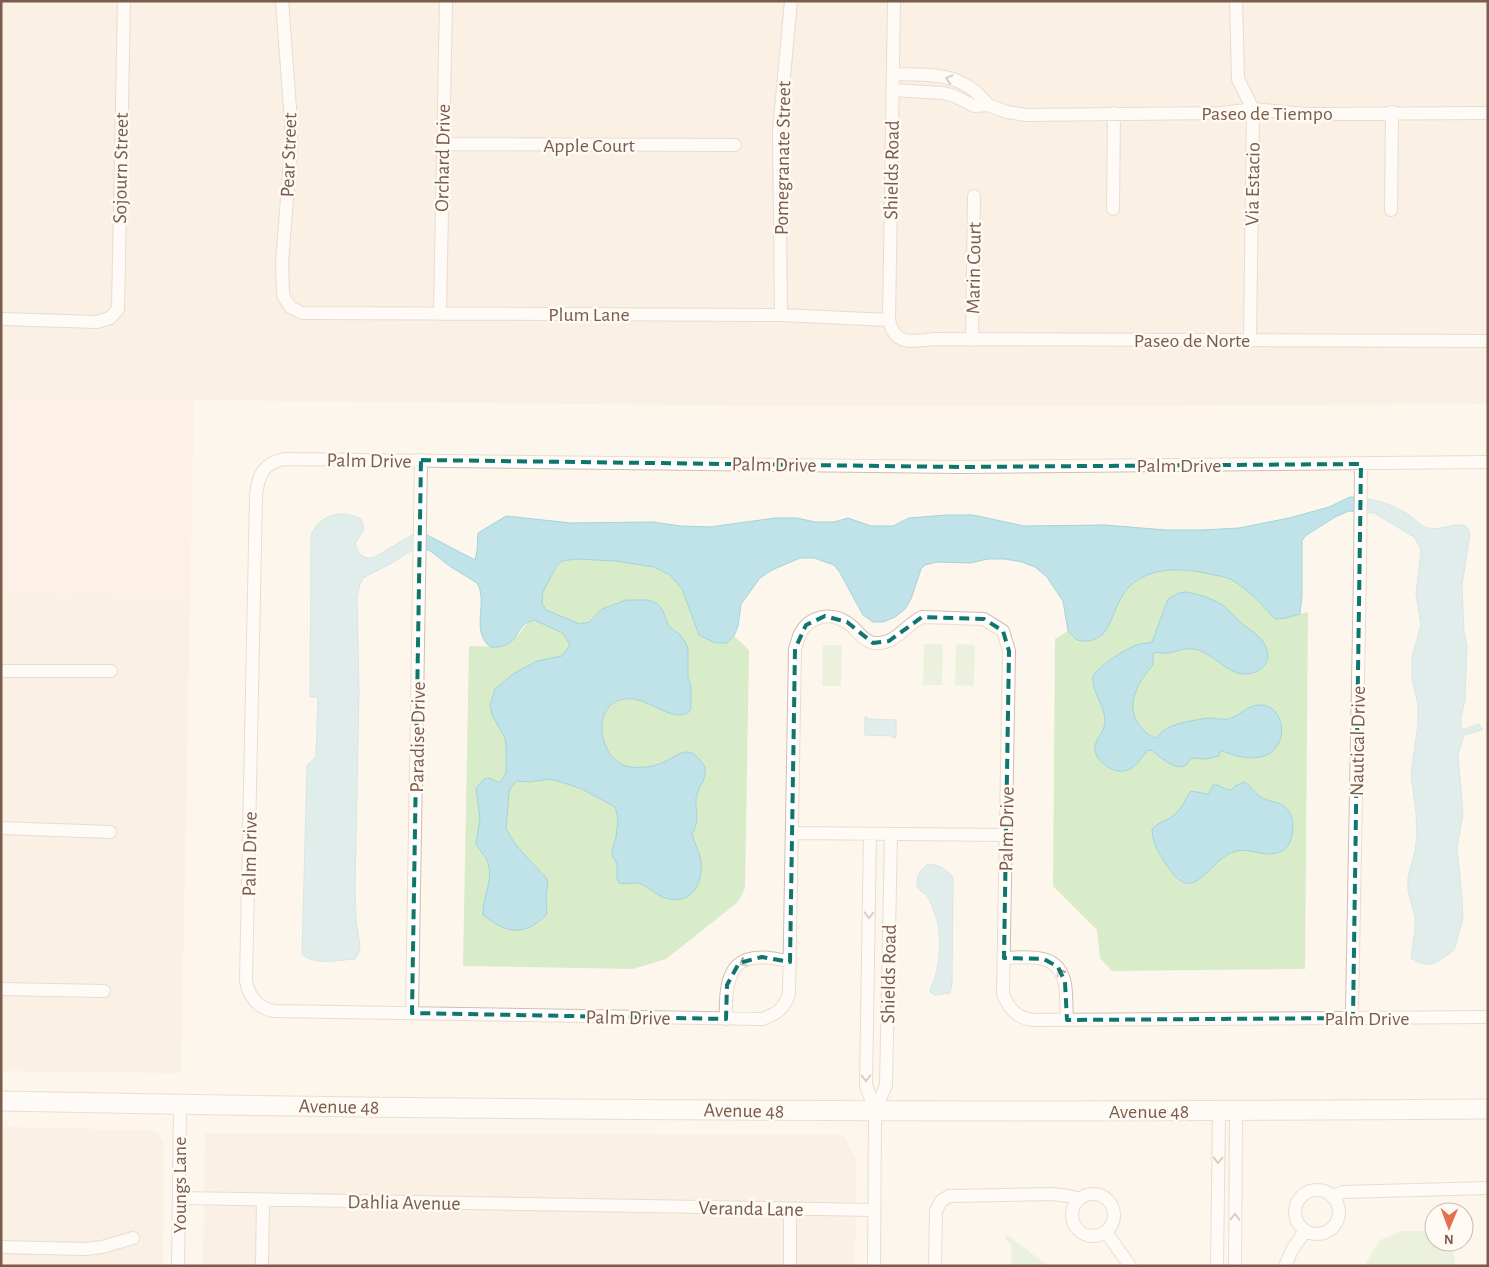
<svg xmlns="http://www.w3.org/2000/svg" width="1489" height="1267" viewBox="0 0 1489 1267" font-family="'Alegreya Sans',sans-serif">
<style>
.residential{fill:#f5e8da}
.commercial{fill:#fde8e0}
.green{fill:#d8ecc9}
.water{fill:#bfe3e8;stroke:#a5d3da}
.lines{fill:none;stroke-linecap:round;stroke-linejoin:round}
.minor-casing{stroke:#d1beb0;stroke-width:14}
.secondary-casing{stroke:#d6c0b0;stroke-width:21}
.minor{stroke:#fff;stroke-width:12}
.secondary{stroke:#fff;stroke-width:19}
.oneway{stroke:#af9d94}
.marked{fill:none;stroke:#0f766e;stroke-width:4;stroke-dasharray:10 6;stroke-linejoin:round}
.labels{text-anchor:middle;stroke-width:5;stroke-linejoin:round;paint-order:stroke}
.street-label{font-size:20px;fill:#7a5c4d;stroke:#fffaf3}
</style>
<rect width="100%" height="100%" fill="#fdf6ec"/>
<path class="residential" d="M1 1H1488V404L888 407 1 398Z
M1 594 190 596 181 1073 1 1071Z
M1 1127 150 1130 159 1134 164 1143 163 1266H1Z
M205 1133 843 1135 856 1159 855 1266H203Z"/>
<path class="commercial" d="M1 398 194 399 190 596 1 594Z"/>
<path class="green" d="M576 559C606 560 666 558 682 588 687 597 690 609 692 618L695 622 727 643 734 636 749 650 745 888 738 902 666 959 633 969 463 966 469 648 470 646 503 647 519 634 542 603 543 592 557 565 562 561Z
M1173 570C1190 571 1216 572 1231 579 1247 588 1263 605 1275 619L1286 618 1308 612 1305 969 1112 971 1100 958 1097 930 1053 886 1055 639 1068 631 1077 640C1081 641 1088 642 1092 641 1107 637 1109 619 1115 607 1120 598 1126 589 1134 582 1145 573 1159 571 1173 570Z
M924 644H943L942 685H923Z
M956 644 975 645 974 686 955 685Z
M823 645H842L841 686H822Z
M1402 1231H1434V1242H1453L1455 1266H1364L1380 1240Z
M1006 1234 1048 1266H1011V1245L1006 1240Z"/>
<path class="water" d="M1350 497C1372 498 1390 503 1409 515 1415 519 1421 527 1428 528 1441 531 1453 522 1466 526L1470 533 1462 585 1464 633 1467 646 1465 700 1461 718V728L1462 730 1479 724 1482 730 1464 735 1458 754 1463 814 1457 847 1462 898 1463 919 1454 950C1437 962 1431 971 1411 958L1415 929V917L1408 891V877L1415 851 1417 835 1416 812 1411 774 1418 723V705L1412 678V657L1421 625 1416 594 1421 551 1419 545 1414 537 1374 513 1349 511 1335 517 1305 536 1302 541V596L1300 614 1286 618 1275 619C1262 605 1249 590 1232 580 1227 577 1220 576 1214 575 1185 568 1150 565 1128 588 1115 602 1113 624 1102 635 1093 642 1087 642 1077 640L1068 631 1063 601 1047 577 1035 567 1022 562 1005 559H987L970 563 937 562 925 565 921 569 911 599 905 609 895 617 883 622H873L863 615 839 571 834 565 814 558H800L772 570 760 578 741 604 738 626 734 636 727 643H715L699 635 682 589 670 575 654 567 616 561 576 559 562 561 557 565 543 592 542 603 546 610 580 624 589 622 602 609 626 600H648L658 604 663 611 669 627 678 633 685 641 688 649V678L691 685V708L689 712C671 724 647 695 624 699 590 705 599 758 626 766 637 769 654 767 664 762 672 759 680 751 688 752 696 753 701 761 705 767 706 782 701 782 697 794 693 807 702 817 692 834 694 842 698 849 700 856 706 880 692 907 665 898 656 895 646 885 638 883 632 882 626 885 619 883L617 878V864L612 855V850L616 838 618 818 615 807 582 789 561 782 550 779 529 782 516 781 510 789 509 794 506 828 515 844 548 880 546 898 547 914C524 937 508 934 483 915 482 896 495 879 487 860 484 855 479 849 476 844L480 819 476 788 484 779 489 778 500 783 506 773V746L505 738 492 715 490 705 495 689 513 674 537 661 562 656 570 645 563 633 534 620C531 621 529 622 526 623 515 632 517 645 497 647 493 647 490 648 487 644 472 628 488 600 477 583L451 567 429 550 414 549 392 563 363 578 360 584 357 597 359 691 355 889 356 919 360 947 358 955 355 959C338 960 315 966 302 954L307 765 316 757 318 697H310L311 535C320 514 342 509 361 519L364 529 355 544C358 553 362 559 373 558L412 535H427L475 560 477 551 478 533 506 516 571 523 653 522 681 526 710 527 775 518H797L815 522H834L848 518 871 526H893L909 518 946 515H973L1024 526 1105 525 1166 530H1202L1239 528 1289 518 1329 507Z
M1186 592C1198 594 1208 597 1219 603 1227 607 1232 614 1239 621 1245 627 1254 631 1260 638 1275 654 1268 673 1245 674 1226 674 1212 651 1193 649 1180 647 1171 657 1156 652L1153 654V665C1139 680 1125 705 1138 723 1144 731 1147 735 1156 738 1159 736 1161 732 1164 730 1172 724 1198 719 1209 718 1215 718 1222 720 1228 719 1239 717 1247 705 1259 705 1293 702 1295 783 1220 750L1219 756 1207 759 1191 758C1189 760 1188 763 1186 765 1176 772 1159 756 1151 750L1147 751C1141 759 1135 769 1124 771 1112 773 1093 760 1095 746 1097 737 1105 731 1105 721 1105 705 1091 692 1093 676 1100 665 1124 650 1136 645 1141 643 1147 644 1152 642L1168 599 1179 593Z
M865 717H867L868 719 896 720V738H893V736L865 735Z
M1244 782C1252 786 1254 793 1261 797 1268 802 1278 801 1285 807 1297 816 1295 844 1282 851 1266 859 1252 848 1237 851 1208 857 1196 909 1168 867 1160 856 1152 843 1152 829 1158 822 1168 821 1175 814 1183 808 1185 798 1191 791L1208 794 1213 785C1220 784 1224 790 1231 790L1235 786Z
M930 864C940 866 948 869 953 878L952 982 950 993 935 995 930 992C930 986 933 983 935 978 940 959 942 935 936 917 934 911 931 904 929 899 926 892 915 891 917 881 918 873 923 866 930 864Z"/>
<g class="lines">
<g class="minor-casing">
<path id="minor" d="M282 1 291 122V148L282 262 283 295 290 307 302 313 781 315 889 320
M894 1 889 320C895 347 913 341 935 339L1488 341
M1236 1 1238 79 1253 109 1250 341
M893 74C932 75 962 71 988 105
M892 90 943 93 954 96 974 106 988 105 1007 112 1026 115 1222 113 1253 109 1305 114 1488 113
M442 144 735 145
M1113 209 1114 113
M1391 210 1392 112
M440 314 446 1
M781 315 779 130 791 1
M1 319 97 322 110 318 118 309 124 1
M972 340 974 196
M1488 462 959 467 284 459C262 464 258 476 256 496L246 981C249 997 258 1008 274 1011L762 1019C777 1014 784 1009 789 994L795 649C797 644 798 638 800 634 809 616 830 612 846 622 859 629 863 645 880 643 898 641 907 624 922 617L984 619 1003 631 1009 651 1003 994C1009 1009 1017 1018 1033 1020L1488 1017
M1 671H111
M1 828 110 832
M792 833 1007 835
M870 834 866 1085 875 1111 874 1266
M1004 958C1029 957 1059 952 1065 984 1067 996 1066 1008 1067 1020
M1 989 104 991
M412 1013 421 460
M1353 1018 1352 1011 1360 574 1361 464
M726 1019C724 968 736 947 790 962
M875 1111 886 1085 891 834
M1295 1212a22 22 0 1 1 44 0a22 22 0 1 1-44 0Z
M1072 1215a21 21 0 1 1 42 0a21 21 0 1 1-42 0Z
M1332 1197 1343 1192 1488 1188
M179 1198 874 1210
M1106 1232 1130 1266
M1 1247 85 1249 102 1247 133 1238
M178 1266 180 1105
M262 1266 263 1199
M790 1266V1209
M935 1266 936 1211 941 1201 949 1196 1052 1194 1069 1196 1079 1199
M1217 1266 1219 1111
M1235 1266 1236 1111
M1285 1266 1292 1250 1305 1231"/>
</g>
<g class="secondary-casing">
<path id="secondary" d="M1 1101C497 1111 992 1113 1488 1109"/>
</g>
<use href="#minor" class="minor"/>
<use href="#secondary" class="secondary"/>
</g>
<defs><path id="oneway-chevron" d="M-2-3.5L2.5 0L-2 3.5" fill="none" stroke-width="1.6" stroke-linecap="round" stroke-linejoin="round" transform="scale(1.25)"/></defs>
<g class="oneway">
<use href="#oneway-chevron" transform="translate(949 79) rotate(-165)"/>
<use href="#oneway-chevron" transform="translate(869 915) rotate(91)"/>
<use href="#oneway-chevron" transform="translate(743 963) rotate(149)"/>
<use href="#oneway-chevron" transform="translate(1060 972) rotate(-120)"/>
<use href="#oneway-chevron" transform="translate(866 1078) rotate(89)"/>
<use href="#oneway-chevron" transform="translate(1218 1160) rotate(91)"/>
<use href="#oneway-chevron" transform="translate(1235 1217) rotate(-89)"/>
</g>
<path d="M0 0H1489V1267H0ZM421 460 959 467 1361 464 1353 1018 1067 1020 1065 982 1058 967 1044 959 1004 958 1009 651 1003 631 984 619 922 617 889 641 873 643 847 622 825 616 806 625 795 649 790 962 762 957 739 963 727 985 726 1019 412 1013Z" fill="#fdf6ec" fill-opacity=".55" fill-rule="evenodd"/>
<path class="marked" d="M421 460 959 467 1361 464 1353 1018 1067 1020 1065 982 1058 967 1044 959 1004 958 1009 651 1003 631 984 619 922 617 889 641 873 643 847 622 825 616 806 625 795 649 790 962 762 957 739 963 727 985 726 1019 412 1013Z"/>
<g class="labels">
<g class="street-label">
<text x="1267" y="120">Paseo de Tiempo</text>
<text x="589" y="152">Apple Court</text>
<text transform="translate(288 155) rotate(-88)" y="7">Pear Street</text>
<text transform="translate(442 158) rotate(-89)" y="7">Orchard Drive</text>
<text transform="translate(782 158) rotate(-89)" y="7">Pomegranate Street</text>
<text transform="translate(120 168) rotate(-89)" y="7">Sojourn Street</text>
<text transform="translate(891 170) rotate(-89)" y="7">Shields Road</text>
<text transform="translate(1252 184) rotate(-89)" y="7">Via Estacio</text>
<text transform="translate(973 268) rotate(-89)" y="7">Marin Court</text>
<text x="589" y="321">Plum Lane</text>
<text x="1192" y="347">Paseo de Norte</text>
<text transform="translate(369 460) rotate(1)" y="7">Palm Drive</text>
<text transform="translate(774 464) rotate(1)" y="7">Palm Drive</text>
<text x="1179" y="472">Palm Drive</text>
<text transform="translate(417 737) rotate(-89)" y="7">Paradise Drive</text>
<text transform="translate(1357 741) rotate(-89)" y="7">Nautical Drive</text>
<text transform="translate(1006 829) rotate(-89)" y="7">Palm Drive</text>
<text transform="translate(249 854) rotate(-89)" y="7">Palm Drive</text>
<text transform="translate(888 974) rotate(-89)" y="7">Shields Road</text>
<text transform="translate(628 1017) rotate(1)" y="7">Palm Drive</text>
<text x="1367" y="1025">Palm Drive</text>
<text transform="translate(339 1106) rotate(1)" y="7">Avenue 48</text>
<text transform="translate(744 1110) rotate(1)" y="7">Avenue 48</text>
<text x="1149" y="1118">Avenue 48</text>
<text transform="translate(179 1185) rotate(-90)" y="7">Youngs Lane</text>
<text transform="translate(404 1202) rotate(1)" y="7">Dahlia Avenue</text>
<text transform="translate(751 1208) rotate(1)" y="7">Veranda Lane</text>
</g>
</g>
<rect width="1489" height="1267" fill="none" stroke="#7a5c4d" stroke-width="5"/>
<g transform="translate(1449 1227) rotate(181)"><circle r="24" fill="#fffaf3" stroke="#cabbb1"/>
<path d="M0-4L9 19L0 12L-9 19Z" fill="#e76f51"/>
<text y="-8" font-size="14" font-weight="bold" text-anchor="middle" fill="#7a5c4d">N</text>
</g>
</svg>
